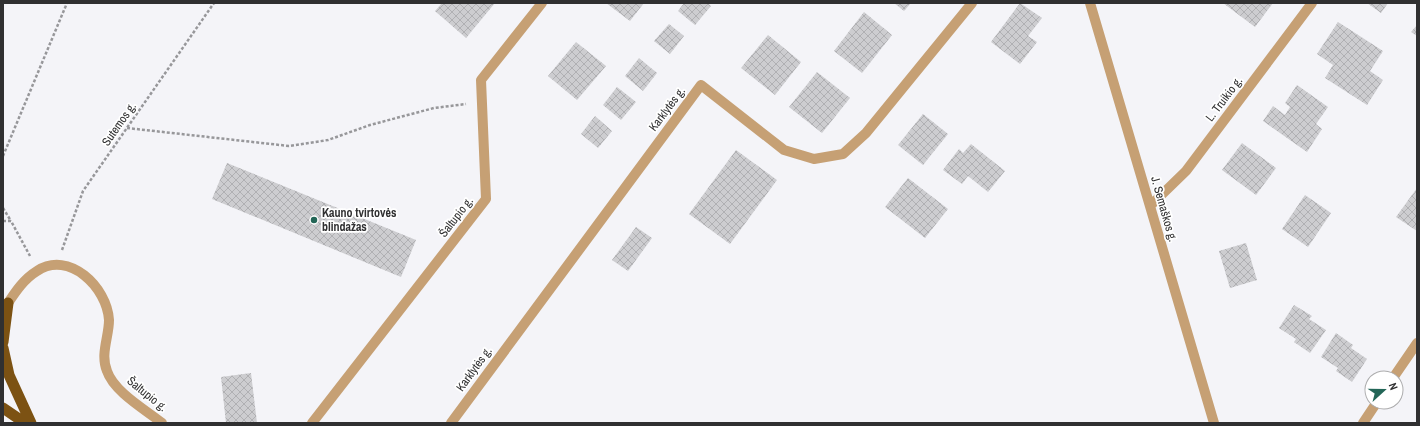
<svg xmlns="http://www.w3.org/2000/svg" width="1420" height="426" viewBox="0 0 1420 426" font-family="'Archivo Narrow',sans-serif">
<style>
.building{fill:url(#building-cross-hatch)}
.lines{fill:none;stroke-linecap:round;stroke-linejoin:round}
.path{stroke:#97979a;stroke-width:2.5;stroke-dasharray:3 2;stroke-linecap:butt}
.minor{stroke:#c6a074;stroke-width:10}
.trunk{stroke:#7c5213;stroke-width:11}
.poi-dot{fill:#236657;stroke:#fff;stroke-width:1.5}
.labels{text-anchor:middle;stroke-width:3.5;stroke-linejoin:round;paint-order:stroke}
.street-label{font-size:12px;fill:#303031;stroke:#fff}
.poi-label{font-size:12px;font-weight:bold;fill:#303031;stroke:#fff;text-anchor:start}
</style>
<defs>
<pattern id="building-cross-hatch" width="8" height="8" patternUnits="userSpaceOnUse"><rect width="8" height="8" fill="#cdcdd0"/><path d="M0 0l8 8M0 8l8-8" fill="none" stroke="#b0b0b3"/></pattern>
</defs>
<rect width="100%" height="100%" fill="#f4f4f8"/>
<path class="building" d="M442 3H495L466 38 435 11Z
M606 3H644L630 21Z
M684 3H708L711 6 695 25 678 11Z
M894 3H911L904 11Z
M1020 3 1042 18 1028 36 1037 42 1020 64 991 42Z
M1223 3H1273L1255 27Z
M1367 3H1388L1381 13Z
M864 12 892 35 862 73 834 51Z
M1338 22 1383 51 1370 71 1383 80 1367 105 1325 78 1333 65 1317 54Z
M669 24 684 36 670 54 654 41Z
M1417 25V36L1411 32Z
M768 35 801 62 775 95 741 68Z
M576 42 606 66 577 100 548 76Z
M639 58 657 73 643 91 625 76Z
M817 72 850 98 822 133 789 107Z
M1297 85 1328 107 1316 124 1322 129 1307 152 1263 121 1273 106 1285 115 1290 107 1285 103Z
M617 87 636 102 621 120 603 105Z
M923 114 948 134 923 165 898 145Z
M595 116 612 131 598 148 581 134Z
M1242 143 1276 168 1256 195 1222 170Z
M971 144 1005 171 988 192 968 176 962 184 943 170 959 149 963 153Z
M736 150 777 180 730 244 689 214Z
M227 163 416 240 401 277 212 199Z
M908 178 948 209 925 238 885 207Z
M1417 188V231L1396 217Z
M1305 195 1331 213 1308 247 1282 229Z
M636 227 652 238 628 271 612 260Z
M1246 243 1257 280 1230 288 1219 251Z
M1294 305 1312 316 1309 319 1326 330 1310 353 1294 342 1296 339 1279 328Z
M1336 333 1353 345 1351 348 1367 359 1352 382 1336 371 1338 368 1321 357Z
M251 373 257 423H226L221 377Z"/>
<g class="lines">
<path class="path" d="M127 128 289 146 328 140 370 125 434 108 466 104
M3 156 67 3
M3 208 11 221
M3 221H11L30 256
M62 250 83 191 214 3"/>
<path class="minor" d="M1090 3 1214 423
M1150 206 1186 171 1312 3
M8 303C16 291 24 279 37 271 69 250 107 287 109 320 109 337 100 354 107 371 114 392 146 410 162 423
M1393 378 1417 343
M312 423 486 199 481 80 542 3
M451 423 701 85 784 150 814 159 843 154 866 133 972 3
M1363 423 1377 402"/>
<path class="trunk" d="M3 342 8 303
M3 348 9 375 31 423
M3 408 25 423"/>
</g>
<circle class="poi-dot" cx="314" cy="220" r="4"/>
<g class="labels">
<g class="street-label">
<text transform="translate(1224 99) rotate(-53)" y="4">L. Truikio g.</text>
<text transform="translate(667 109) rotate(-53)" y="4">Karklytės g.</text>
<text transform="translate(119 124) rotate(-55)" y="4">Sutemos g.</text>
<text transform="translate(1164 209) rotate(74)" y="4">J. Semaškos g.</text>
<text transform="translate(456 217) rotate(-52)" y="4">Šaltupio g.</text>
<text transform="translate(474 369) rotate(-54)" y="4">Karklytės g.</text>
<text transform="translate(147 394) rotate(39)" y="4">Šaltupio g.</text>
</g>
<g class="poi-label">
<text x="322" y="217">Kauno tvirtovės<tspan x="322" dy="14">blindažas</tspan></text>
</g>
</g>
<rect width="1420" height="426" fill="none" stroke="#303031" stroke-width="8"/>
<g transform="translate(1384 390) rotate(69)"><circle r="19" fill="#ffffff" stroke="#acacad"/>
<path d="M0-3L7 15L0 10L-7 15Z" fill="#236657"/>
<text y="-6" font-size="11" font-weight="bold" text-anchor="middle" fill="#303031">N</text>
</g>
</svg>
